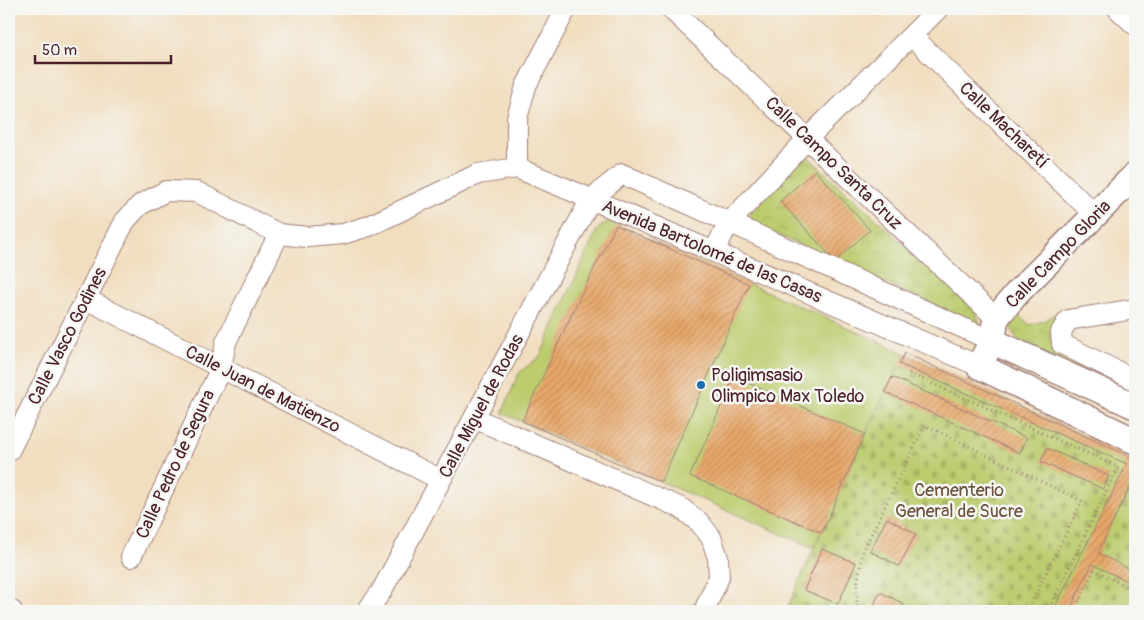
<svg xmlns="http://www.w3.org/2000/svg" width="1144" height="620" viewBox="0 0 1144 620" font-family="Pangolin,sans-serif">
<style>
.cemetery{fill:url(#cemetery-stones);stroke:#83764c}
.park{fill:url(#park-crowns);stroke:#83764c}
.garden{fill:#bccc6e;stroke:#83764c}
.building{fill:url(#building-hatch)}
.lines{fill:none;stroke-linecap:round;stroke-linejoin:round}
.minor-casing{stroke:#9e7e76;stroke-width:22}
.major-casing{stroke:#9e7e76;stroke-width:28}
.path{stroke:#9e7e76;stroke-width:3;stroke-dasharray:1 4;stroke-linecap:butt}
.minor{stroke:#fff;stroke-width:20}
.major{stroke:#fff;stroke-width:25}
.poi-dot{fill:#1f6fb2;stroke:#f6f6f2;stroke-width:2}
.labels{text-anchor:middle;stroke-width:5;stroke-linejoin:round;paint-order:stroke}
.street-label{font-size:18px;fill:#4a1f2b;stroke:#f6f6f2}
.poi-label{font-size:18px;fill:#4a1f2b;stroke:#f6f6f2;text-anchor:start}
.park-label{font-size:18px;fill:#6c533f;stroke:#f6f6f2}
</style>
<defs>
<pattern id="cemetery-stones" width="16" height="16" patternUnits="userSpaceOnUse" patternTransform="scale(1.25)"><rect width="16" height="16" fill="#bccc6e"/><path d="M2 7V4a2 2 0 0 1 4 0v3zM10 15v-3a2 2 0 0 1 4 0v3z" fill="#a3af5f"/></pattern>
<pattern id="park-crowns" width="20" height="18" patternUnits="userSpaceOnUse" patternTransform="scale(1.25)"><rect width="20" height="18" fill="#bccc6e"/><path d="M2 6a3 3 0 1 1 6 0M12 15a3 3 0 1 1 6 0" fill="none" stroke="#a3af5f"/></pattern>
<pattern id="building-hatch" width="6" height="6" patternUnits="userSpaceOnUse" patternTransform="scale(1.25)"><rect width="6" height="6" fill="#e8a86a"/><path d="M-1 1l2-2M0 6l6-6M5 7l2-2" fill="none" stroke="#be8857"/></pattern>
</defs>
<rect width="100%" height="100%" fill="#f6f6f2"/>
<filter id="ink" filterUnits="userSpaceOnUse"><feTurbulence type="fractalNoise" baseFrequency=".02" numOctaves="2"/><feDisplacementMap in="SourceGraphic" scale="10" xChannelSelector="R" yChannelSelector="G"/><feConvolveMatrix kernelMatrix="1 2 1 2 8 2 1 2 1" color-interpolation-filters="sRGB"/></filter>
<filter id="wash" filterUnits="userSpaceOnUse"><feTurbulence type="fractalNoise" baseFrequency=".0096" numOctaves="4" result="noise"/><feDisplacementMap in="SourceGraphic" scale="20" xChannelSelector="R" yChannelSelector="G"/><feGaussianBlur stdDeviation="1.12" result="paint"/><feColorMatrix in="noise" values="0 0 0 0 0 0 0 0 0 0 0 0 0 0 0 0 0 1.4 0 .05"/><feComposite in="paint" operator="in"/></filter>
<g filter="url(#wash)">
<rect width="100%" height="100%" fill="#f1dec0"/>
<path class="cemetery" d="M905 353 1135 459V611H786L865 434Z"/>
<path class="park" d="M807 156 973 307 981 326 753 224 750 215 795 163Z
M1015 308 1023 320 1030 325 1044 321 1060 311C1050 327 1044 335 1058 352L1135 388V396L1023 345C1010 331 1008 326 1015 308Z"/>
<path class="garden" d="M608 221 905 353 865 434 814 548 502 413 519 373 540 356 597 230Z"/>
<g id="blocks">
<path class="building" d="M815 170 870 230 835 261 780 201Z
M616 225 749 284 661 482 522 421 576 305Z
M905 353 1135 459V476L1098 553 1135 572V585L1092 564 1069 611H1053L1127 464 899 364Z
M734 377 865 434 822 533 690 476Z
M892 377 1027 438 1020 453 885 392Z
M1047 448 1109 476 1103 489 1041 462Z
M887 518 916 534 899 566 870 551Z
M822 549 856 563 838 604 804 590Z
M880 592 904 604 900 611H871Z"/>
</g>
</g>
<g filter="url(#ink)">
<use href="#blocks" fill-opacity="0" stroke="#9e7e76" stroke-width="1"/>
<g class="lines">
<g class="minor-casing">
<path id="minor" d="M671 9 996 318
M1118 9 1135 25
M912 36 1095 215
M517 168V118L526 86 566 9
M714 251 729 223 808 138 938 9
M86 299 441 480
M1135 309 1068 320 1061 332 1062 344 1135 380
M474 418 681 508 699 522 711 537 718 558 719 577 704 611
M9 451 125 221 140 205 166 191 197 192 279 234 307 237 343 234 369 226 478 174 517 168 591 199 979 366
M131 557 221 368 226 342 279 234
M9 610 12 611
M367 611 381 592 591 199 622 174 992 341"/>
</g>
<g class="major-casing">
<path id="major" d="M1135 175 1018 292 996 318 992 341 979 366 1135 441
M992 341 1135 406"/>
</g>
<path class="path" d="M909 373 1118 467 1048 611
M855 611 857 608V584L863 551 925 425 1082 501 1027 611
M1074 611 1094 570 1135 591"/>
<use href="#minor" class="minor"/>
<use href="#major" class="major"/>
</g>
</g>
<circle class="poi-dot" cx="701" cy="385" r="5"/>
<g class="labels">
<g class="street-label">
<text transform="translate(1004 125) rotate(44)" y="6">Calle Macharetí</text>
<text transform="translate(834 163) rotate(44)" y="6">Calle Campo Santa Cruz</text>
<text transform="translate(712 251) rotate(23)" y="6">Avenida Bartolomé de las Casas</text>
<text transform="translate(1058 254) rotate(-46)" y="6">Calle Campo Gloria</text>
<text transform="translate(67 336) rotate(-63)" y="6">Calle Vasco Godines</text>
<text transform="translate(263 389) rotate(27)" y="6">Calle Juan de Matienzo</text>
<text transform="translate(481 406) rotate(-62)" y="6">Calle Miguel de Rodas</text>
<text transform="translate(175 464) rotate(-65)" y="6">Calle Pedro de Segura</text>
</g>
<g class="poi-label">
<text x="711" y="381">Poligimsasio<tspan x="711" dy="21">Olimpico Max Toledo</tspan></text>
</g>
<g class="park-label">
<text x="959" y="496">Cementerio<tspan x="959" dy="21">General de Sucre</tspan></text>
</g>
</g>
<rect width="1144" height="620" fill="none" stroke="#f6f6f2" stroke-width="30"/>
<path d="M35 55v8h136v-8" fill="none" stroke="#4a1f2b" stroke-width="2.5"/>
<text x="42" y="55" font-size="15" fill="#4a1f2b" stroke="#f6f6f2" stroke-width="4" paint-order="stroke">50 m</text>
</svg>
